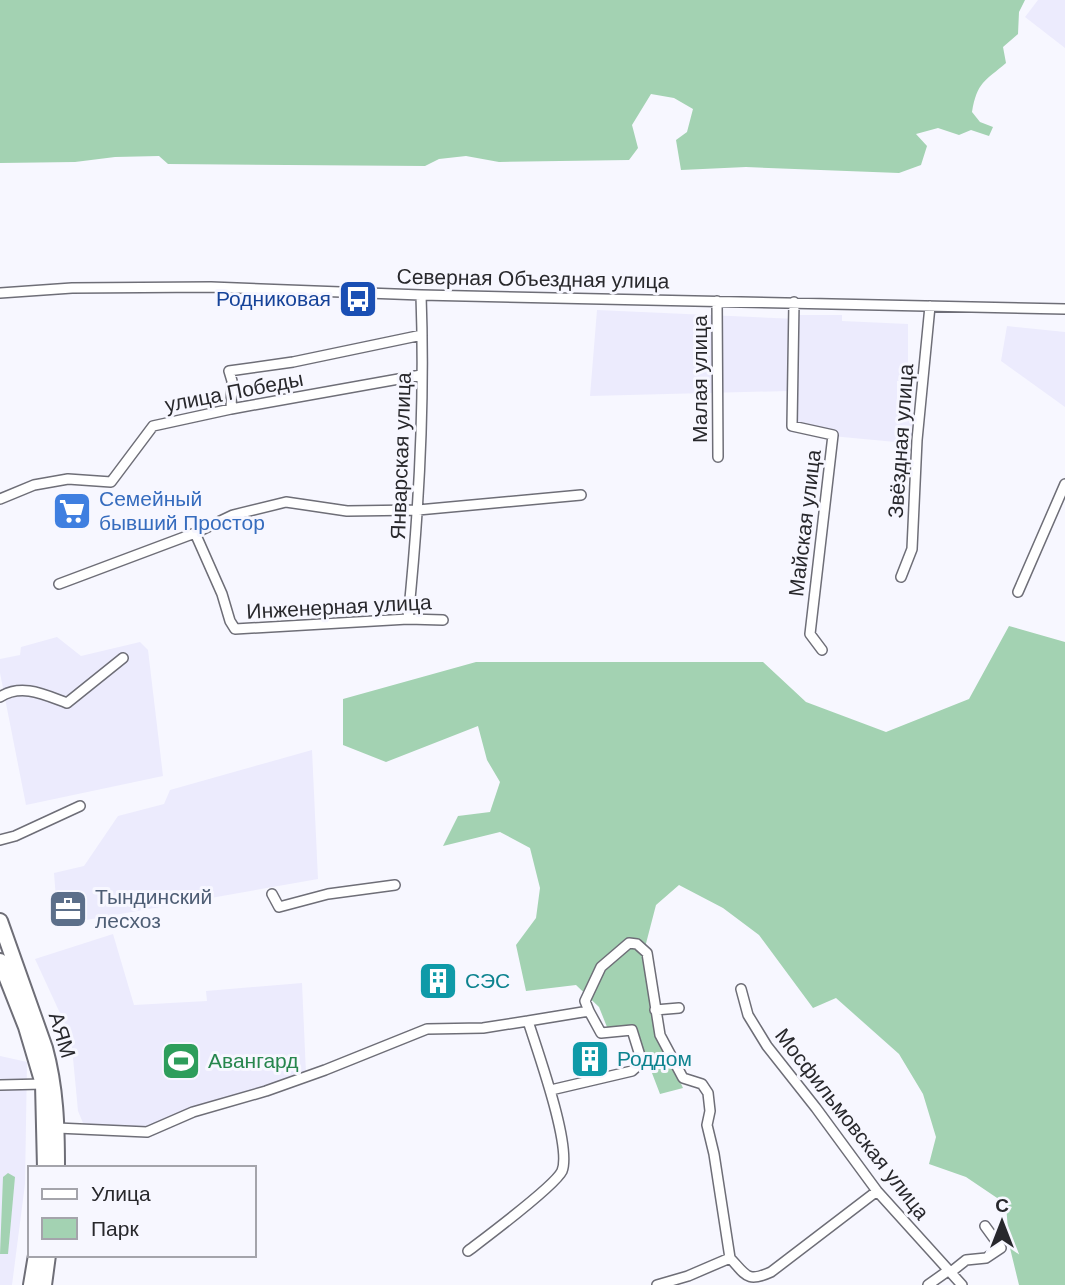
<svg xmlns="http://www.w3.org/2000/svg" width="1065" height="1285" viewBox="0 0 1065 1285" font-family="'DM Sans',sans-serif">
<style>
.built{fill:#ecebfd}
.green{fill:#a3d2b2}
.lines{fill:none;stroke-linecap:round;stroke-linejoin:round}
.minor-casing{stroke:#6e6e77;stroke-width:12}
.highway-casing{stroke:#6e6e77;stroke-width:18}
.minor{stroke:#fff;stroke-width:9}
.highway{stroke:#fff;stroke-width:14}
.labels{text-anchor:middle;stroke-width:6;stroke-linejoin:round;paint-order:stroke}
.street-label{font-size:21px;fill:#28282c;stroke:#f7f7ff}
.transit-label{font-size:21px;fill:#164399;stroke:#f7f7ff;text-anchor:end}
.shop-label{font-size:21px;fill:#366cbe;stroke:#f7f7ff;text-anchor:start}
.service-label{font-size:21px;fill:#4e5e75;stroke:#f7f7ff;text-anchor:start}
.culture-label{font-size:21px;fill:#0d838f;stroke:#f7f7ff;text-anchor:start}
.leisure-label{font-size:21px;fill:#27864d;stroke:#f7f7ff;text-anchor:start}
</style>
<rect width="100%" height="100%" fill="#f7f7ff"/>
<path class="built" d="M1038 0H1065V48L1025 17Z
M597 310 798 319 799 315H842V321L908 324V380L897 381V401L913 410 912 435 906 443 789 432 788 391 590 396Z
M1007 326 1065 332V407L1001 361Z
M57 637 81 656 140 642 148 650 163 776 26 805 0 673V659L20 655 21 647Z
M312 750 318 879 58 925 54 873 84 866 118 816 164 804 170 790Z
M113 934 134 1005 207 1001 206 991 302 983 306 1074 192 1110 143 1130 83 1123 78 1111 71 1037 35 959Z
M0 1056 27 1062 25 1184 12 1285H0Z"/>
<path class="green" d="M0 0H1025L1019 12 1018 34 1003 47 1006 63C985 81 977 82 972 112L980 122 993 127 989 136 971 130 959 135 938 128 916 134 927 146 921 165 899 173 746 167 681 170 676 140 687 132 693 109 674 98 651 94 632 125 638 148 629 160 499 162 466 156 439 159 425 166 168 164 159 156 115 157 75 162 0 163Z
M1009 626 1065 642V1285H1019L1009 1244 1006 1204 966 1177 929 1164 936 1137 923 1094 899 1054 836 998 813 1008 759 935 723 908 679 885 656 905 643 955 654 1026 683 1088 660 1094 634 1026 607 1027 599 1007 576 985 526 991 516 945 536 918 540 888 530 848 500 832 443 846 458 816 490 812 500 782 487 760 478 726 386 762 343 745V699L476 662H763L806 702 886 732 969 699Z
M8 1173 15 1177 8 1254H0L3 1177Z"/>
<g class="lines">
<g class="minor-casing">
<path id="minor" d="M0 293 72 288 211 287 421 295 1065 309
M717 301 718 457
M794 302 792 426 833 435 810 634 822 650
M231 409 232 381 229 371 293 362 422 335
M0 499 34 485 68 479 111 482 153 426 231 409 421 375
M195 533 222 594 230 621 235 629 408 619 443 620
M901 577 912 549 917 440 930 306
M59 584 195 533 233 515 286 502 347 511 418 510 581 495
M1018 592 1065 484
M408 619C419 512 425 403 421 295
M0 697C22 683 45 695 67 703L123 658
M0 840 15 836 80 806
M272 894 279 907 328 894 395 885
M741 989 748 1015 767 1046 816 1108 877 1191 962 1285
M655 1010 679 1008
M589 1011 585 1001 601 967 629 943 637 944 647 953 660 1035 683 1078 702 1084 708 1093 710 1111 707 1125 714 1154 730 1258
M528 1021 589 1011 601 1033 632 1030 642 1062 632 1071 551 1090
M0 1085 43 1084
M57 1128 147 1132 193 1112 266 1091 325 1070 427 1029 483 1028 528 1021C537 1050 572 1146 562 1171 555 1186 485 1238 468 1251
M730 1258C746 1275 747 1283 771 1272L877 1191
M951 1272 966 1260 986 1258 1001 1248 985 1226
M657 1285 688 1276 730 1258
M928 1285 949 1270"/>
</g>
<g class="highway-casing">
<path id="highway" d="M0 921 45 1048C56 1088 57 1126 57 1168
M0 961 26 1027 43 1084 45 1168
M31 1285 36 1255
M44 1285 48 1255"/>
</g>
<use href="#minor" class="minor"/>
<use href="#highway" class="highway"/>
</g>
<defs>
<g id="bus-square" transform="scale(2.0125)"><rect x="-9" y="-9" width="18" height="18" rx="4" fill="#1a4fb4" stroke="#f7f7ff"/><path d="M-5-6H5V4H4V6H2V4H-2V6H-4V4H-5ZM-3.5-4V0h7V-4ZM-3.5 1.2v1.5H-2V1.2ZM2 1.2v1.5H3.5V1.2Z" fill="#fff"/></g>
<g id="supermarket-square" transform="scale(2.0125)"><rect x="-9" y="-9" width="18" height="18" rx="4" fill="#3f7fe0" stroke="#f7f7ff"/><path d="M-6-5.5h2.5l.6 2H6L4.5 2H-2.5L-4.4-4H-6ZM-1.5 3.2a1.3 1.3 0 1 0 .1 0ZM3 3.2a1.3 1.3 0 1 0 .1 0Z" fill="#fff"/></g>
<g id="office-square" transform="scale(2.0125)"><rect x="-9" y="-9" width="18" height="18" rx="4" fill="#5c6f8a" stroke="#f7f7ff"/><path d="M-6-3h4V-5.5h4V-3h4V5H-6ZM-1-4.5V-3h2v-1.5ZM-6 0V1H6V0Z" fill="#fff"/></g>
<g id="building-square" transform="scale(2.0125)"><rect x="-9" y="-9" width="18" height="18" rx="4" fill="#0f9aa8" stroke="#f7f7ff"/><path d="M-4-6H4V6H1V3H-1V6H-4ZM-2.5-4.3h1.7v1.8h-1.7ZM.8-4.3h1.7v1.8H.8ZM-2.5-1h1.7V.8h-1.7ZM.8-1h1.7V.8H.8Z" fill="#fff"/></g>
<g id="stadium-square" transform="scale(2.0125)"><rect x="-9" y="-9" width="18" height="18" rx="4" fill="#2e9e5b" stroke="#f7f7ff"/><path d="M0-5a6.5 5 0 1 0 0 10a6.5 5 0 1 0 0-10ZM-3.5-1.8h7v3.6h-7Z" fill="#fff"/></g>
</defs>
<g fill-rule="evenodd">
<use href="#bus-square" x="358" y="299"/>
<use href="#supermarket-square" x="72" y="511"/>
<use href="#office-square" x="68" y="909"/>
<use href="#building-square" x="438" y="981"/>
<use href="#building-square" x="590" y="1059"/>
<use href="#stadium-square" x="181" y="1061"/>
</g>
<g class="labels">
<g class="street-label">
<text transform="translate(533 279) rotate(1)" y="7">Северная Объездная улица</text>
<text transform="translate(700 379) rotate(-90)" y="7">Малая улица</text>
<text transform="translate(234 392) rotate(-11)" y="7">улица Победы</text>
<text transform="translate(901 441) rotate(-86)" y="7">Звёздная улица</text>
<text transform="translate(401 456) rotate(-88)" y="7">Январская улица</text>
<text transform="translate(805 523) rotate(-83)" y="7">Майская улица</text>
<text transform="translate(339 607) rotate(-3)" y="7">Инженерная улица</text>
<text transform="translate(62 1035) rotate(73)" y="7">АЯМ</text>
<text transform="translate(852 1124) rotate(52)" y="7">Мосфильмовская улица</text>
</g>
<g class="transit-label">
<text x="331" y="306">Родниковая</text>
</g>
<g class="shop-label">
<text x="99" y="506">Семейный<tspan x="99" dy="24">бывший Простор</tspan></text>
</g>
<g class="service-label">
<text x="95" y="904">Тындинский<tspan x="95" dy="24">лесхоз</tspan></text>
</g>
<g class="culture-label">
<text x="465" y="988">СЭС</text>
<text x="617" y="1066">Роддом</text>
</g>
<g class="leisure-label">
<text x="208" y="1068">Авангард</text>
</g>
</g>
<rect x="28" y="1166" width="228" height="91" fill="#f7f7ff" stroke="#a4a4ab" stroke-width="2"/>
<rect x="42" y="1189" width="35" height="10" fill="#ffffff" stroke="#a4a4ab" stroke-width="2"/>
<text x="91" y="1201" font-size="21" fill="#28282c">Улица</text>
<rect x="42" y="1218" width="35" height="21" fill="#a3d2b2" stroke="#a4a4ab" stroke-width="2"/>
<text x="91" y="1236" font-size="21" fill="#28282c">Парк</text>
<g transform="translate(1002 1222)" stroke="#f7f7ff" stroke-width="5" paint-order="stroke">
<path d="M0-5L12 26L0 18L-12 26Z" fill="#28282c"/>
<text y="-10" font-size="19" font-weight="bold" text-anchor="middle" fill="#28282c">С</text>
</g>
</svg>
